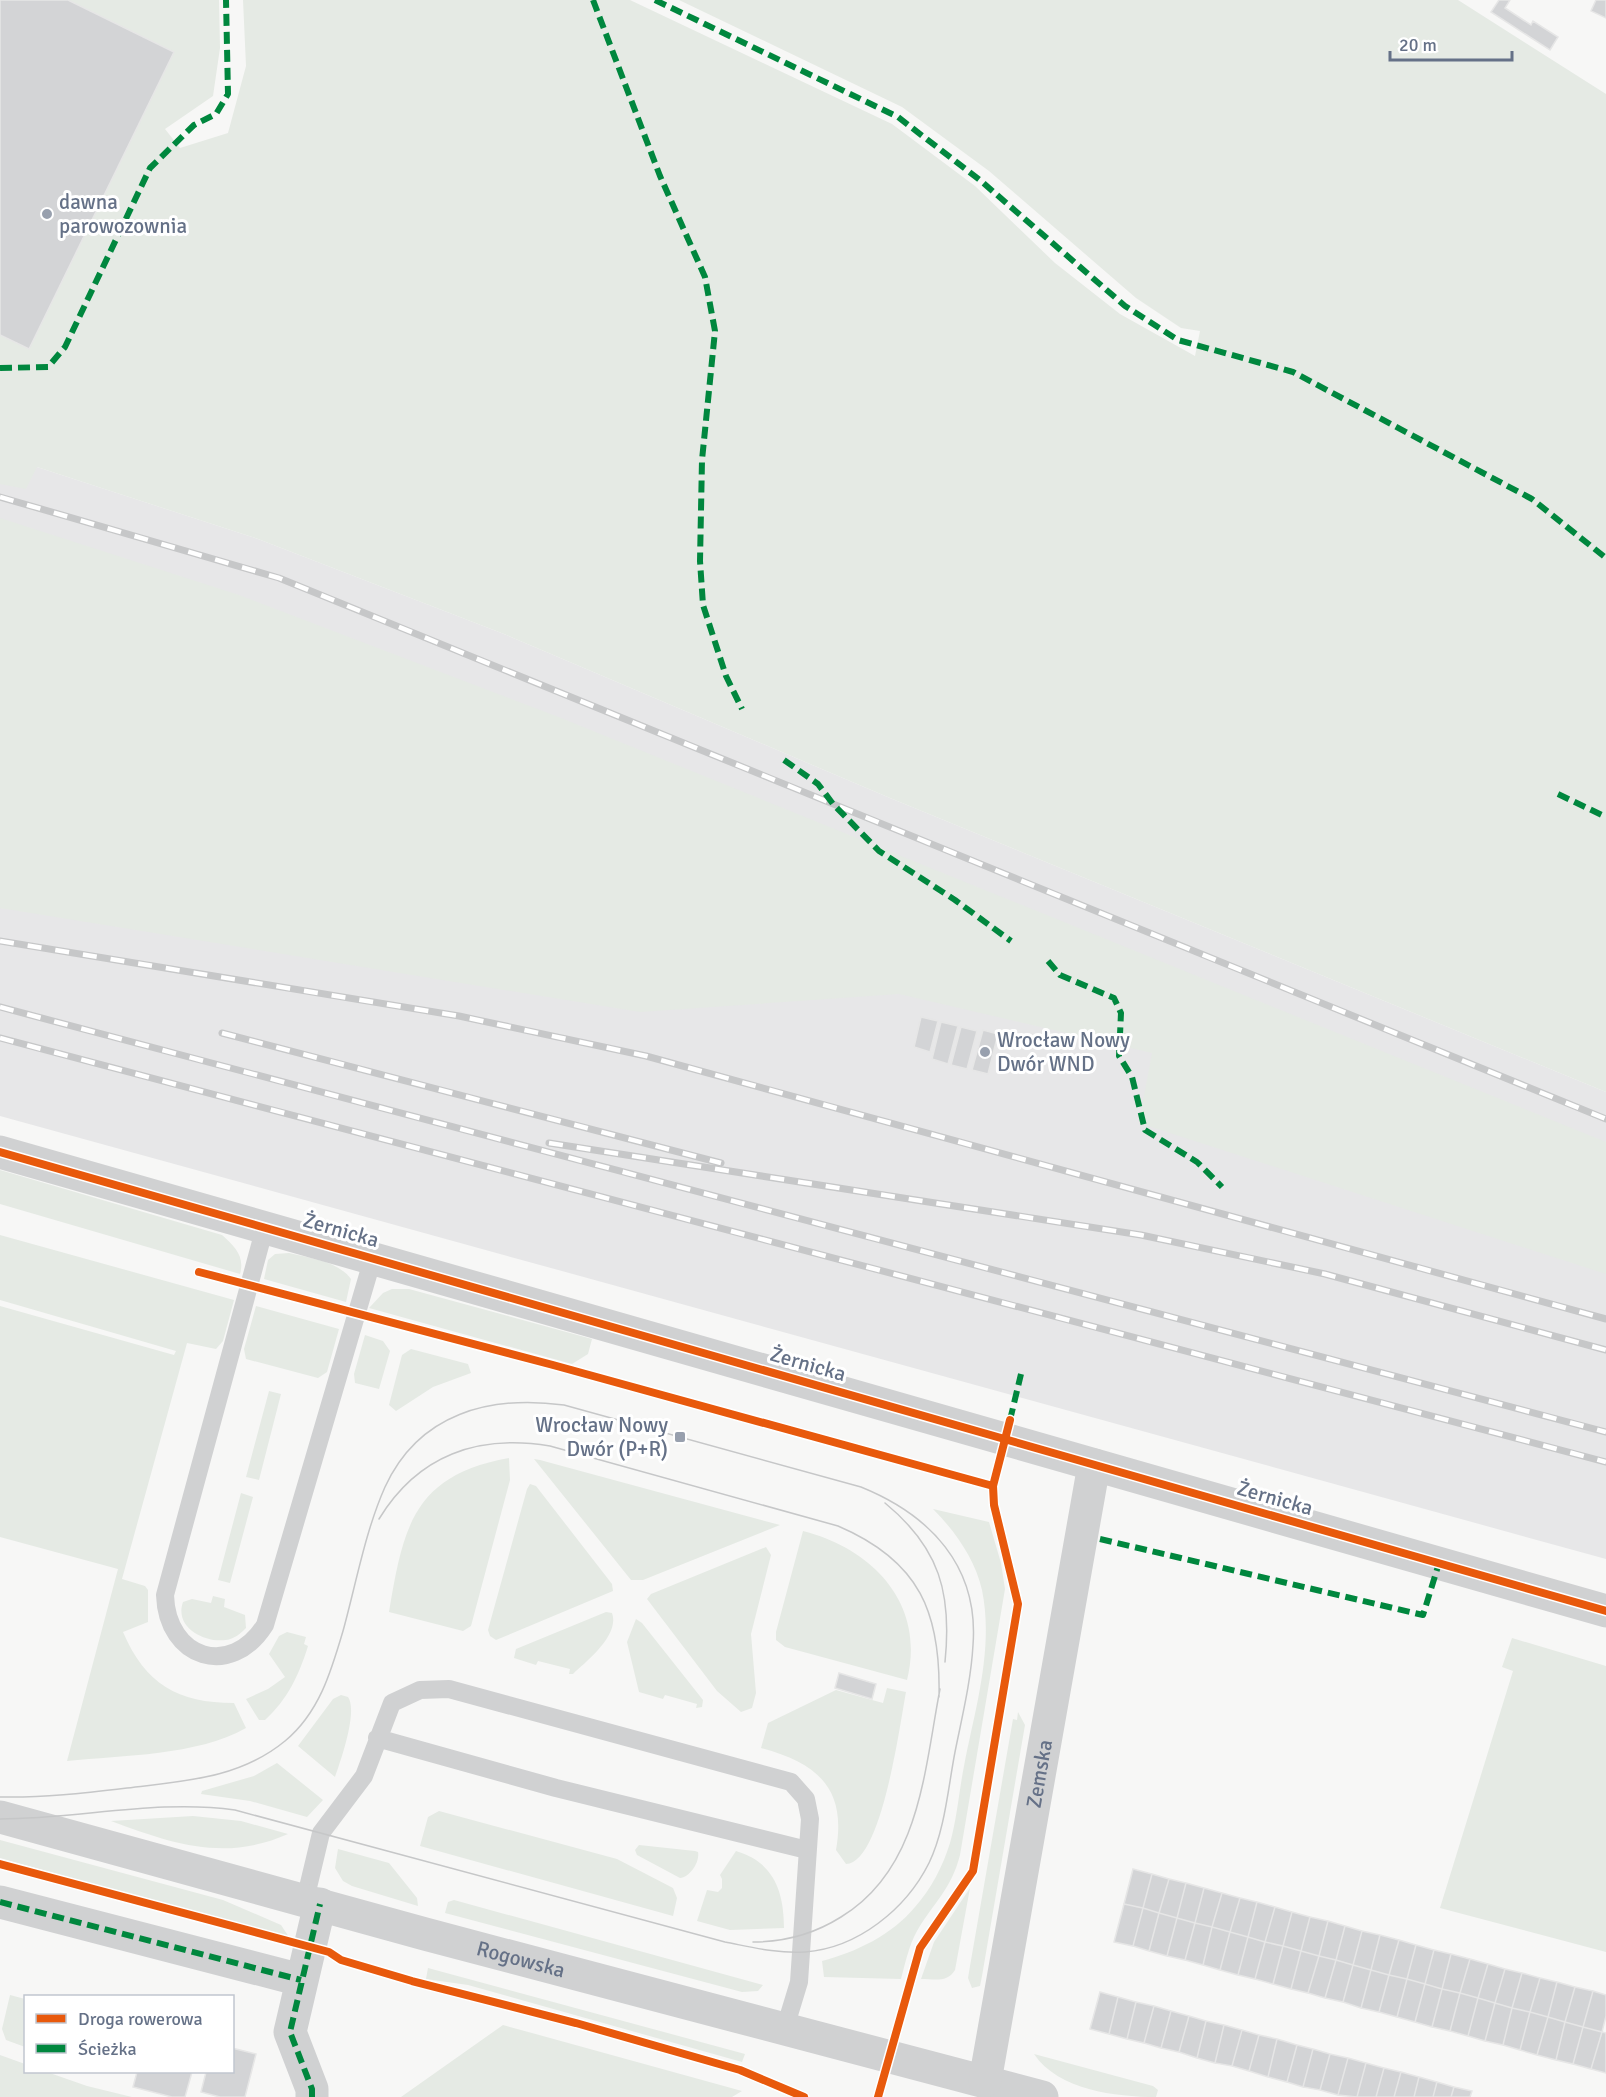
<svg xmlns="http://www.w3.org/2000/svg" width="1606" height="2097" viewBox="0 0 1606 2097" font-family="Signika,sans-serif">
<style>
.built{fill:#e7e7e8}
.green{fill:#e5eae4}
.building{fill:#d3d4d6;stroke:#e6e6e6;stroke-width:1.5}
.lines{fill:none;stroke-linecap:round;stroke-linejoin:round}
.service{stroke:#d0d1d2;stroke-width:18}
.minor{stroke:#d0d1d2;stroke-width:33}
.tertiary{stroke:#d0d1d2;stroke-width:33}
.tram{stroke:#c6c7c8;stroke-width:1.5}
.rail-casing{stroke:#c6c7c8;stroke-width:7}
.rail{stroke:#fff;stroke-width:4.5;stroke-dasharray:14;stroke-linecap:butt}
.quiet{stroke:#00873e;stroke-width:6;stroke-dasharray:12 6;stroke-linecap:butt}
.cycleway-casing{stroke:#fff;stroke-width:11}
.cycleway{stroke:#e8590c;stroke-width:8}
.poi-dot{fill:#98a0ae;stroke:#fff;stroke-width:2}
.labels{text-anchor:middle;stroke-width:6;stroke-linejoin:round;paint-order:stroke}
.poi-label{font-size:21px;fill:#657187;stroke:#fff;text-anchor:start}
.street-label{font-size:21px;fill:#657187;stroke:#fff}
</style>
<rect width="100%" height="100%" fill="#f7f7f6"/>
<path class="built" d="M0 408 37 467 258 539 504 634 890 798 1606 1092V1559L0 1116Z"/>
<path class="green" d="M68 0H219L220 48 213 96 165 129 180 148 228 133 246 66 243 0H630L892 124 975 186 1055 263 1120 314 1195 356 1200 331 1181 328 1136 298 989 171 902 107 679 0H1458L1606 94V1092L890 798 504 634 258 539 37 467 26 489 0 484V335L29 349 174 52Z
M0 518 239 595 561 718 1606 1142V1274L1139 1123 1152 1053 899 994 640 1012 0 908Z
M0 1170 222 1235C235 1247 245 1256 240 1274L0 1204Z
M0 1235 234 1300 223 1341 216 1349 187 1343 122 1579 145 1586 148 1590V1622L123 1632C145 1684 178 1703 234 1703L246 1728C196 1756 124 1755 67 1761L118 1569 0 1537V1306L174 1355 176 1351 0 1300Z
M289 1253C309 1258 338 1261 351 1279L346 1302 264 1279 268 1260 275 1254Z
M392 1289H409L592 1339 588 1354 572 1364 369 1308 383 1293Z
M256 1306 339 1329 327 1372 318 1378 246 1359 244 1349Z
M365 1335 383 1341 390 1351 379 1389 355 1383 354 1374Z
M411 1349 468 1364 471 1373 433 1387 396 1411 389 1405 402 1355Z
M269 1391 281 1394 259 1480 246 1477Z
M509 1458 510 1480 471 1626 463 1631 389 1612C403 1528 413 1475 509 1458Z
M534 1459 540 1460 780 1525 643 1580H631Z
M530 1484 536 1486 612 1584 613 1591 496 1640 490 1636 488 1630 527 1489Z
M241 1493 253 1497 230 1583 218 1580Z
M933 1509 989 1522 1001 1563 1005 1589 960 1855C951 1890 934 1902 917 1931 909 1945 905 1964 901 1979L824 1977 822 1961C856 1952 892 1935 915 1907 931 1889 943 1866 950 1843 957 1819 959 1791 964 1766 975 1709 994 1649 982 1590 975 1559 955 1531 933 1509Z
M803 1531C873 1549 926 1604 907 1680L785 1647 776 1640V1632Z
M766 1547 771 1555 751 1634 756 1693 752 1708 741 1712 717 1691 647 1599 651 1594Z
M213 1596 225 1599 224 1607 245 1615 246 1628C240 1634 234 1639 226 1640 204 1643 174 1627 183 1602L192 1599 211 1603Z
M606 1612 612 1613C620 1635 587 1661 573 1674H569L570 1669 538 1661 536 1665 514 1658 516 1649Z
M636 1619 642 1623 703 1700 702 1707 696 1708 697 1704 665 1695 663 1699 639 1692 627 1642Z
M287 1632 306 1637 304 1644 308 1646C299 1675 288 1699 265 1720H259L246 1699 268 1689 285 1677 269 1654 279 1636Z
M1512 1638 1606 1666V1952L1440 1908 1513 1671 1502 1667Z
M887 1688 906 1692C900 1723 882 1863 846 1864L836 1850C847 1788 817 1763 761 1748L768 1723 836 1690 883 1703Z
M341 1695 348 1697C358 1711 341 1760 335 1777L298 1746 333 1699Z
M1018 1712 1025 1725 982 1976 980 1986 972 1988 968 1978 970 1966 1013 1719 1017 1720Z
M277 1763 323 1800 307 1817 250 1801 201 1794 202 1791 254 1776Z
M439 1811 617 1859 673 1888 677 1898 673 1916 420 1846 428 1817Z
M193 1816 241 1821 288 1834C225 1862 173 1844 111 1821Z
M0 1840 223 1900 281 1925 291 1940 0 1858Z
M639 1845 695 1851 698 1852C700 1862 690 1877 680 1878L637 1855 635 1850Z
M338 1849 389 1863 417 1898 418 1906 352 1886 343 1881 335 1868Z
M736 1851C774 1862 784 1892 784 1928L730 1930 697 1921 707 1890 718 1892 722 1888V1879L720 1875Z
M970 1888 955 1970C947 1983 935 1979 921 1979L934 1942Z
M454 1900 763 1985 758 1991 742 1992 445 1913 448 1902Z
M428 1968 745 2054 742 2062 468 1985 426 1979Z
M10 1995 25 1999V2047L6 2040 2 2029Z
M503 2025 742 2091 732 2097H401Z
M1034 2054 1153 2086 1158 2090 1156 2097C1116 2097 1058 2090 1034 2054Z
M0 2055 25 2064 26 2072H47L87 2086 132 2097H0Z"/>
<path class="building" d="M0 0H68L174 52 29 349 0 335Z
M1499 0H1510L1505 8 1531 25 1533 21 1558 37 1550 50 1491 12Z
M1596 0H1606V18L1591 11Z
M921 1017 938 1021 930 1052 914 1047Z
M941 1022 958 1026 948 1064 932 1059Z
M961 1027 977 1031 967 1069 951 1065Z
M983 1030 998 1034 988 1074 972 1070Z
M839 1673 876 1684 872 1699 835 1688Z
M1133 1869 1152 1874 1143 1908 1124 1904Z
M1152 1874 1169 1879 1159 1913 1143 1908Z
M1169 1879 1186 1883 1177 1918 1159 1913Z
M1186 1883 1204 1888 1195 1923 1177 1918Z
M1204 1888 1222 1893 1212 1927 1195 1923Z
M1222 1893 1240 1898 1230 1932 1212 1927Z
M1240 1898 1257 1902 1248 1937 1230 1932Z
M1257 1902 1275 1907 1265 1942 1248 1937Z
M1124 1904 1143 1908 1133 1946 1114 1942Z
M1275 1907 1292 1912 1283 1946 1265 1942Z
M1143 1908 1159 1913 1149 1951 1133 1946Z
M1292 1912 1310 1917 1301 1951 1283 1946Z
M1159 1913 1177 1918 1167 1956 1149 1951Z
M1310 1917 1328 1921 1319 1956 1301 1951Z
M1177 1918 1195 1923 1185 1960 1167 1956Z
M1328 1921 1345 1926 1336 1960 1319 1956Z
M1195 1923 1212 1927 1203 1965 1185 1960Z
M1345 1926 1362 1931 1353 1965 1336 1960Z
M1212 1927 1230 1932 1220 1970 1203 1965Z
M1362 1931 1380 1935 1371 1970 1353 1965Z
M1230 1932 1248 1937 1238 1975 1220 1970Z
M1380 1935 1399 1940 1389 1975 1371 1970Z
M1248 1937 1265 1942 1255 1979 1238 1975Z
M1399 1940 1416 1945 1407 1979 1389 1975Z
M1265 1942 1283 1946 1273 1984 1255 1979Z
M1416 1945 1434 1950 1425 1984 1407 1979Z
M1283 1946 1301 1951 1291 1989 1273 1984Z
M1434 1950 1451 1954 1442 1989 1425 1984Z
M1301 1951 1319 1956 1308 1993 1291 1989Z
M1451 1954 1470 1959 1460 1993 1442 1989Z
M1319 1956 1336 1960 1325 1998 1308 1993Z
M1470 1959 1488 1964 1478 1998 1460 1993Z
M1336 1960 1353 1965 1343 2002 1325 1998Z
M1488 1964 1505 1969 1495 2003 1478 1998Z
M1353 1965 1371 1970 1361 2008 1343 2002Z
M1505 1969 1522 1973 1512 2008 1495 2003Z
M1371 1970 1389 1975 1379 2012 1361 2008Z
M1522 1973 1540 1978 1530 2012 1512 2008Z
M1389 1975 1407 1979 1397 2017 1379 2012Z
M1540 1978 1557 1982 1548 2017 1530 2012Z
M1407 1979 1425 1984 1415 2022 1397 2017Z
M1557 1982 1575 1987 1565 2022 1548 2017Z
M1425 1984 1442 1989 1432 2027 1415 2022Z
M1575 1987 1593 1991 1583 2027 1565 2022Z
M1442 1989 1460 1993 1450 2031 1432 2027Z
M1593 1991 1606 1995V2016L1602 2032 1583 2027Z
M1100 1992 1118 1997 1109 2034 1090 2029Z
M1460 1993 1478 1998 1468 2036 1450 2031Z
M1118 1997 1136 2002 1127 2039 1109 2034Z
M1478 1998 1495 2003 1485 2041 1468 2036Z
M1136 2002 1154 2006 1144 2043 1127 2039Z
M1495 2003 1512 2008 1503 2045 1485 2041Z
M1154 2006 1171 2011 1161 2048 1144 2043Z
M1512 2008 1530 2012 1520 2050 1503 2045Z
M1171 2011 1189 2016 1179 2052 1161 2048Z
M1530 2012 1548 2017 1537 2055 1520 2050Z
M1189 2016 1206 2021 1197 2058 1179 2052Z
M1548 2017 1565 2022 1556 2060 1537 2055Z
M1206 2021 1224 2025 1215 2063 1197 2058Z
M1565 2022 1583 2027 1573 2064 1556 2060Z
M1224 2025 1242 2030 1232 2066 1215 2063Z
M1583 2027 1602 2032 1591 2069 1573 2064Z
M1242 2030 1259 2035 1249 2071 1232 2066Z
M1602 2032 1606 2033V2073L1591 2069Z
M1259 2035 1277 2039 1268 2077 1249 2071Z
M1277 2039 1297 2045 1287 2082 1268 2077Z
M1297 2045 1313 2049 1303 2087 1287 2082Z
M232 2048 256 2054 245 2097H220L201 2092 206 2072H232Z
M1313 2049 1330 2054 1320 2090 1303 2087Z
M1330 2054 1348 2058 1338 2095 1320 2090Z
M1348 2058 1366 2063 1357 2097 1338 2095Z
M1366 2063 1384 2068 1376 2097H1357Z
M1384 2068 1401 2072 1394 2097H1376Z
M137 2072H192L185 2097H172L133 2087Z
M1401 2072 1419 2077 1414 2097H1394Z
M1419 2077 1437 2082 1433 2097H1414Z
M1437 2082 1454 2087 1451 2097H1433Z
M1454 2087 1472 2091 1470 2097H1451Z"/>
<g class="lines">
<path class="service" d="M265 1227 165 1595C167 1659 231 1679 265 1625L373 1258
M377 1738 556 1788 807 1850
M305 1900 321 1833 364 1776 392 1703 420 1690 449 1689 791 1782 806 1799 810 1819 799 1982 785 2028"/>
<path class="minor" d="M0 1902 301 1980
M312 2097V2089L290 2032 320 1904"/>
<g class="tertiary">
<path d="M0 1152 1606 1611"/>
<path id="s1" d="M0 1817 425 1934 1042 2097"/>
<path id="s2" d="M985 2081 1094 1465"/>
</g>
<path class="tram" d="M885 1503C940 1548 952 1594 945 1662
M379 1519C418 1455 478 1434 550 1446L838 1526C920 1561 941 1613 939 1697
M0 1797C42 1798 85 1793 127 1788 183 1781 239 1779 285 1741 319 1713 331 1672 343 1631 356 1584 365 1532 385 1487 419 1413 490 1395 564 1405L861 1487C930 1515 979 1566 973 1645 971 1681 962 1717 955 1752 948 1788 945 1830 929 1863 906 1909 858 1948 805 1952 778 1954 751 1947 725 1942L235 1810C157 1799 79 1819 0 1819
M753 1942C785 1942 814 1934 841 1917 920 1869 924 1772 940 1689"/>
<g class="rail-casing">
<path id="rail" d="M0 497 279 578 1606 1119
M0 941 459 1016 646 1056 1606 1319
M0 1007 1606 1432
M222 1033 721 1163
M0 1038 1606 1462
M549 1143 1141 1235 1325 1274 1606 1350"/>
</g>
<use href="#rail" class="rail"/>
<path class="quiet" d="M593 0 660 176 705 277 715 331 702 460 700 561 703 605 726 676 742 709
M655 0 898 117 981 181 1125 306 1178 340 1293 372 1532 499 1606 558
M0 368 48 367 65 347 150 168 194 125 216 114 228 94 226 0
M784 760 818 784 833 804 879 851 955 900 1011 941
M1558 794 1606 817
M1048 961 1060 975 1114 998 1121 1013 1119 1056 1132 1077 1145 1130 1197 1162 1222 1187
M1010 1420 1021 1374
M1100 1539 1423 1615 1439 1563
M0 1902 301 1980
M312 2097V2089L290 2032 320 1904"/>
<g class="cycleway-casing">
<path id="cycleway" d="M0 1152 1606 1611
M199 1272 553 1365 993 1486
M0 1864 329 1952 341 1960 412 1981 576 2023 740 2070 804 2097
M878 2097 920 1948 973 1871 1018 1604 994 1505 993 1486 1010 1420"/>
</g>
<use href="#cycleway" class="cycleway"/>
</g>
<g class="poi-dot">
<circle cx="47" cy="214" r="6"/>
<circle cx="985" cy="1052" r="6"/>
<rect x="674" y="1431" width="12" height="12" rx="3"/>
</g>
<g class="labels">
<g class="poi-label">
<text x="59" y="209">dawna<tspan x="59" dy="24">parowozownia</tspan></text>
<text x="997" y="1047">Wrocław Nowy<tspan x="997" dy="24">Dwór WND</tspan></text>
<text x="668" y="1432" text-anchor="end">Wrocław Nowy<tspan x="668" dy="24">Dwór (P+R)</tspan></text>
</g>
<g class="street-label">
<text transform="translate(341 1230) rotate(16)" y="7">Żernicka</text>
<text transform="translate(808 1364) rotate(16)" y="7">Żernicka</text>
<text transform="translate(1275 1498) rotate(16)" y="7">Żernicka</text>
<text dy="7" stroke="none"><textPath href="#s2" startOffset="312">Zemska</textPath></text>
<text dy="7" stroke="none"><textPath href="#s1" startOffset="540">Rogowska</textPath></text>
</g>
</g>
<rect x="24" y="1995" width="210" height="78" fill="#ffffff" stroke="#c1c6cf" stroke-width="1.5"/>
<rect x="36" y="2014" width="30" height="9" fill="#e8590c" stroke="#c1c6cf" stroke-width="1.5"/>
<text x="78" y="2025" font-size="18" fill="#657187">Droga rowerowa</text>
<rect x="36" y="2044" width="30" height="9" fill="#00873e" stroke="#c1c6cf" stroke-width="1.5"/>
<text x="78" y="2055" font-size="18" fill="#657187">Ścieżka</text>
<path d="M1390 51v9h122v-9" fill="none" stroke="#657187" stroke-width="3"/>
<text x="1399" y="51" font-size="18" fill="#657187" stroke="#ffffff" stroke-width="4.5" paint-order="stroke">20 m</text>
</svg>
